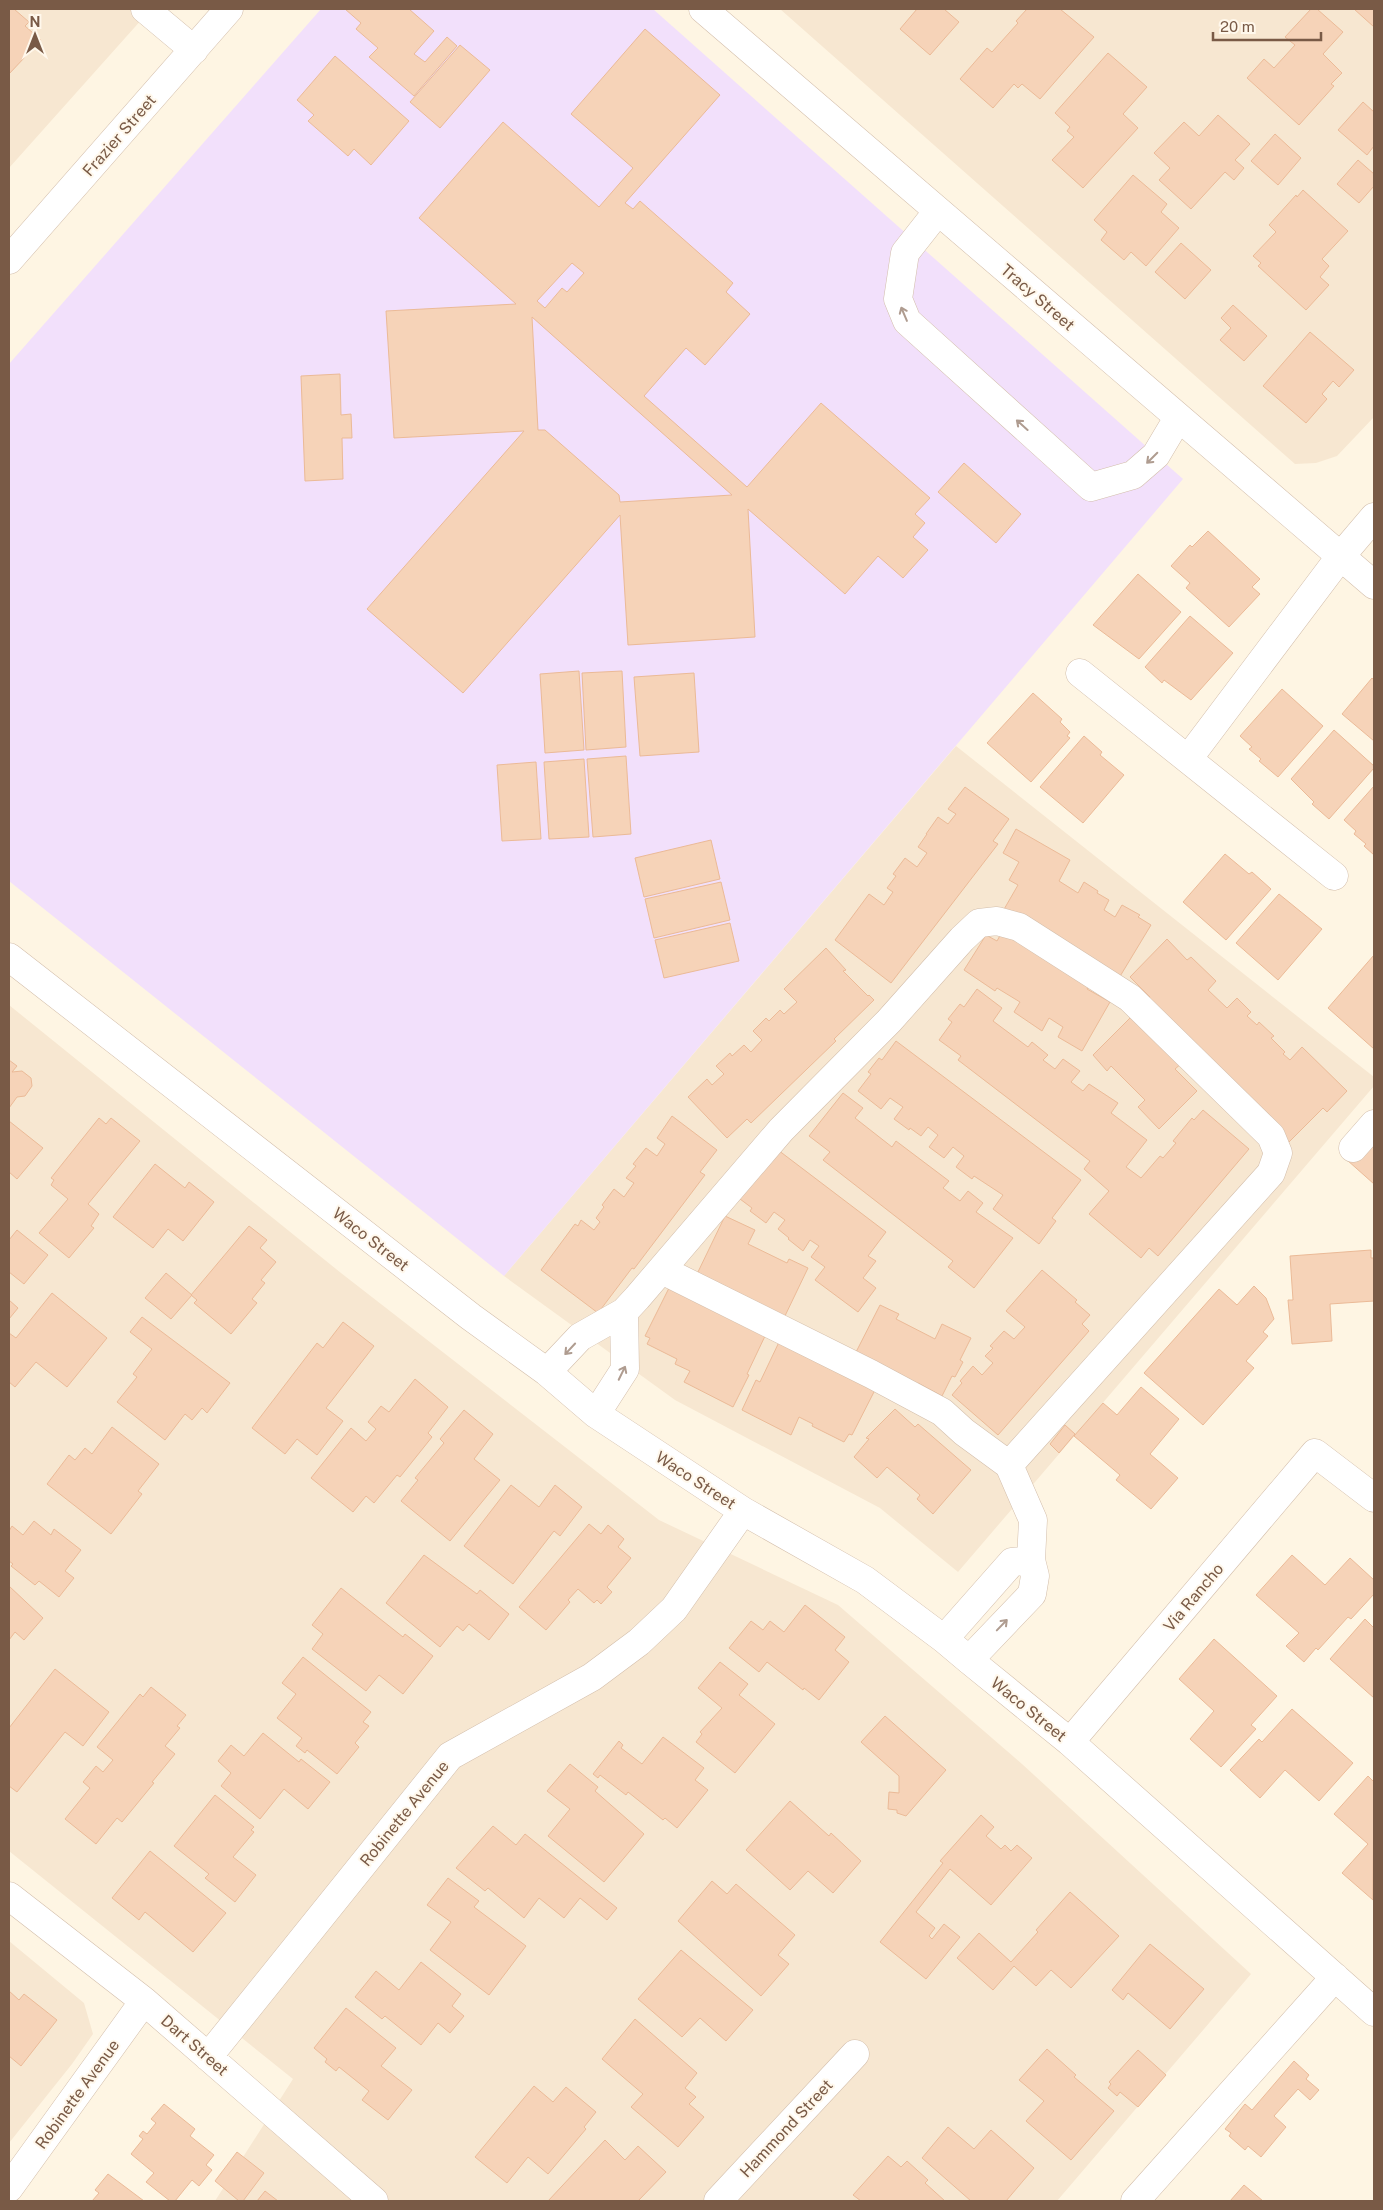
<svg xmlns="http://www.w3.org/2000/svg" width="1383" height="2210" viewBox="0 0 1383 2210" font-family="'Public Sans',sans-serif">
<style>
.residential{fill:#f7e7d1}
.education{fill:#f2e0fb}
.building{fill:#f6d3b8;stroke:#ebba97;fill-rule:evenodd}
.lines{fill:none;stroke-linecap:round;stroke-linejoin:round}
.minor-casing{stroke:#d3beab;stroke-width:29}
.minor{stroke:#fff;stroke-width:28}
.oneway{stroke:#af9c90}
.labels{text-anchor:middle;stroke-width:4;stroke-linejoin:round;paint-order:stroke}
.street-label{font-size:16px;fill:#795a46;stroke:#fff8ec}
</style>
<rect width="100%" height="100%" fill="#fef5e3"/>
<path class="residential" d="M9 9H151L9 168Z
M780 9H1374V417L1337 456 1316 463 1295 464Z
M956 746 1374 1077V1086L958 1572 880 1508 675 1400 504 1276Z
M9 1005 341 1273 659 1520 838 1605 1022 1764 1251 1974 1057 2201H215L293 2079 9 1851Z
M9 1941 84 2003 93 2034 72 2064 9 2143Z"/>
<path class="education" d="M321 9H653L1183 479 504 1276 9 881V364Z"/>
<path class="building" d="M9 9H14L29 22 25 26 41 40 9 74Z
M345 9H409L434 31 414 54 425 62 447 37 457 46 414 96 369 57 378 48 356 29 361 23Z
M917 9H944L959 22 930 55 900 29Z
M1027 9H1060L1094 37 1040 99 1022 84 1018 88 1014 84 993 108 960 79 987 48 992 52 1018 23 1016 21Z
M1311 9H1317L1343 32 1323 54 1342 73 1331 84 1334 86 1299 125 1247 78 1264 59 1274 68 1295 45 1285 37Z
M1354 9H1374V27Z
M645 29 720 95 625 203 633 209 640 201 733 283 726 292 750 314 705 365 686 348 644 396 747 487 821 403 930 498 915 514 925 523 913 537 928 550 903 578 878 556 845 594 748 509 755 637 628 645 620 515 463 693 367 609 524 431 394 438 386 311 516 304 419 218 503 122 599 207 633 168 571 114ZM572 263 584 273 567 292 562 288 545 308 537 301ZM532 317 732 495 620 502 619 495 545 430H538Z
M460 45 490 70 440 128 410 102Z
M1108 53 1147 87 1123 114 1138 128 1083 188 1052 160 1074 137 1067 131 1070 127 1055 113Z
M335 56 409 121 371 165 354 149 348 156 308 121 314 115 297 100Z
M1363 102 1374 112V146L1367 155 1338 130Z
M1218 115 1250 144 1235 160 1244 168 1234 180 1225 172 1191 209 1159 180 1170 168 1154 153 1184 122 1199 136Z
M1275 134 1301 158 1278 185 1251 161Z
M1358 160 1374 174V186L1359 203 1337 184Z
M1133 175 1167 204 1161 212 1179 228 1146 266 1131 252 1124 260 1101 240 1107 232 1094 220Z
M1303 190 1348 231 1322 259 1329 266 1320 277 1329 285 1306 310 1258 266 1261 263 1253 256 1276 232 1269 225 1296 195 1297 197Z
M1181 243 1211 270 1185 299 1155 272Z
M1233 305 1267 336 1244 361 1220 340 1231 328 1221 318Z
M1310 332 1354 370 1339 387 1333 381 1322 394 1327 399 1306 423 1263 386Z
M340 374 341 415 351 414 352 438H342L343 479 305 481 301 376Z
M964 463 1021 514 996 543 938 492Z
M1208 531 1260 579 1252 587 1260 594 1229 627 1186 588 1190 583 1171 566 1190 545 1192 547Z
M1138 574 1181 612 1139 659 1093 625Z
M1190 616 1233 653 1191 700 1164 680 1162 683 1145 667Z
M579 671 584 750 545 753 540 674Z
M622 671 626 747 586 750 582 673Z
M694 673 699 752 640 756 634 677Z
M1372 678 1374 680V741L1342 714Z
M1282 689 1323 726 1278 777 1259 761 1261 759 1249 749 1252 747 1240 736Z
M1033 693 1062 719 1060 722 1070 732 1067 736 1070 738 1031 782 987 743Z
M1334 730 1374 766V768L1329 819 1312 804 1314 802 1291 779Z
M1084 736 1102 752 1100 755 1124 775 1083 823 1040 787Z
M626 756 631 834 593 837 587 759Z
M584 759 589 837 549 839 544 762Z
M536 762 541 839 502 841 497 765Z
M1374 786V855L1364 846 1366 844 1354 834 1356 831 1344 820Z
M965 787 1009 819 993 841 998 844 891 983 835 940 869 894 884 905 893 892 887 888 896 876 893 874 905 858 917 867 927 853 918 847 927 834H926L938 817 948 824 956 814 948 809Z
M1016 829 1070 860 1059 881 1078 893 1084 882 1098 891 1097 893 1109 900 1104 910 1115 917 1122 905 1140 915 1138 917 1151 925 1119 978 1003 911 1018 885 1009 880 1019 862 1003 853Z
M711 840 720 879 644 897 635 858Z
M1225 854 1249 874 1252 872 1271 889 1226 940 1183 902Z
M721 882 730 920 654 938 645 899Z
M1279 894 1322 929 1278 980 1236 943Z
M730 923 739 961 664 978 655 940Z
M1002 932 1091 983 1087 989 1110 1002 1082 1051 1058 1037 1063 1027 1049 1018 1042 1031 1014 1012 1020 1002 997 988 995 991 964 970 986 935 997 941Z
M1167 939 1187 960 1191 957 1216 981 1208 990 1227 1008 1237 998 1251 1012 1247 1016 1257 1025 1259 1022 1274 1036 1271 1038 1285 1052 1283 1054 1290 1060 1302 1047 1347 1091 1327 1112 1323 1108 1289 1142 1147 1001 1150 997 1130 977Z
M826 948 846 970 843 971 868 996 869 995 874 1000 834 1039 836 1041 751 1123 747 1119 727 1138 688 1097 707 1079 712 1085 724 1074 716 1066 730 1053 732 1056 744 1045 751 1052 762 1040 753 1031 766 1018 769 1021 780 1010 784 1014 797 1002 784 989Z
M1374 955V1049L1328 1008Z
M977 989 1002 1008 993 1021 1028 1047 1032 1042 1048 1055 1043 1060 1055 1069 1063 1059 1080 1071 1071 1082 1083 1091 1089 1084 1118 1103 1111 1113 1147 1140 1126 1167 1141 1178 1160 1156 1163 1158 1176 1143 1173 1141 1192 1118 1194 1120 1203 1110 1249 1149 1158 1256 1149 1248 1141 1258 1089 1214 1109 1191 1084 1169 1090 1161 958 1060 961 1056 939 1040 952 1022 948 1019 960 1004 964 1007Z
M1134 1014 1182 1063 1175 1069 1197 1091 1159 1129 1138 1107 1145 1100 1111 1066 1107 1071 1093 1055Z
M896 1041 1081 1180 1052 1218 1056 1221 1039 1244 993 1209 1003 1195 974 1176 972 1179 956 1167 964 1156 953 1147 944 1158 929 1147 938 1135 928 1127 921 1136 910 1128 909 1130 894 1119 903 1107 890 1098 881 1109 858 1091 871 1074 868 1072 879 1058 882 1060Z
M9 1060 17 1066 12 1072 22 1071 31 1078 32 1086 25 1096 17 1097 9 1108Z
M843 1093 863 1108 855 1118 892 1147 896 1141 949 1181 943 1188 960 1201 968 1191 983 1203 976 1212 1013 1238 974 1288 948 1267 953 1261 823 1160 830 1152 809 1136Z
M672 1116 717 1150 700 1172 705 1175 634 1269 632 1268 598 1313 541 1270 575 1224 578 1226 581 1220 594 1230 600 1222 596 1218 604 1207 602 1205 614 1189 624 1197 634 1183 626 1178 636 1166 633 1164 646 1148 657 1156 665 1144 657 1138Z
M99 1118 106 1124 111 1118 140 1141 88 1204 99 1214 91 1226 94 1228 69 1258 39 1233 68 1199 51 1185 54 1180 51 1178Z
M9 1121 43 1148 17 1179 9 1172Z
M1374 1130V1184L1347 1160Z
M778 1150 886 1232 868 1256 876 1261 863 1278 876 1288 858 1312 815 1280 825 1267 811 1257 819 1246 810 1240 803 1251 788 1239 789 1238 778 1229 785 1220 774 1212 766 1223 750 1211 752 1208 740 1199Z
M155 1164 185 1188 189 1182 214 1202 183 1241 168 1229 153 1248 113 1217Z
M725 1216 755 1230 748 1244 787 1263 789 1259 808 1268 783 1320 697 1274Z
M249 1226 267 1240 260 1248 276 1262 261 1280 265 1283 252 1299 257 1303 231 1334 194 1303 197 1300 191 1295Z
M17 1230 48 1255 24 1284 9 1272V1240Z
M1371 1250V1258H1374V1301L1330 1304 1332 1341 1292 1344 1288 1300H1293L1290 1256Z
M1042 1270 1077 1300 1075 1302 1090 1315 1082 1324 1089 1331 998 1435 952 1395 962 1383 960 1381 973 1366 982 1375 993 1363 985 1356 993 1348 990 1346 1004 1331 1014 1339 1025 1327 1006 1311Z
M166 1273 192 1295 171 1319 145 1298Z
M670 1286 766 1334 747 1374 749 1375 733 1407 684 1382 690 1371 675 1364 677 1359 647 1344 650 1338 645 1336Z
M1254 1286 1266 1298 1274 1319 1263 1332 1268 1336 1246 1361 1254 1368 1203 1425 1144 1373 1219 1289 1237 1305Z
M52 1293 107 1338 67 1387 36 1362 15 1387 9 1382V1333L16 1338Z
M9 1300 18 1308 9 1319Z
M880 1305 899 1314 896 1319 935 1339 942 1324 971 1338 960 1360 963 1362 955 1377 952 1376 942 1396 918 1383 916 1387 854 1356Z
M142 1317 230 1383 207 1413 202 1408 192 1420 185 1414 165 1440 117 1402 137 1377 133 1374 152 1349 130 1332Z
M343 1322 374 1346 326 1408 343 1421 317 1455 297 1439 285 1454 252 1428 317 1343 323 1348Z
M780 1340 876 1388 852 1435 849 1434 844 1442 812 1426 813 1424 799 1417 791 1435 742 1410 756 1380 760 1382Z
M415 1379 448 1407 428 1433 432 1437 400 1477 397 1475 374 1503 366 1496 353 1512 311 1478 351 1428 366 1441 376 1429 368 1422 381 1406 389 1412Z
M1141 1387 1179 1419 1150 1454 1178 1478 1151 1509 1116 1480 1120 1475 1074 1436 1103 1403 1117 1415Z
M895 1409 915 1427 918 1424 971 1470 933 1514 917 1499 920 1495 887 1467 877 1478 854 1457 869 1439 866 1438Z
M464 1410 493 1434 474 1459 500 1480 450 1541 401 1501 418 1480 415 1478 444 1443 440 1439Z
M1065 1425 1075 1434 1059 1453 1050 1444Z
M112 1427 159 1464 138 1491 142 1494 111 1534 47 1484 69 1455 75 1460 85 1448 92 1454Z
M511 1485 539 1507 555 1485 582 1507 560 1536 554 1531 513 1584 464 1546Z
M34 1521 51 1535 54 1529 81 1550 65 1571 74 1578 59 1597 39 1581 35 1585 11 1566 13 1564 9 1561V1531L12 1526 23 1535Z
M589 1524 601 1534 608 1525 624 1539 618 1547 631 1558 607 1587 612 1592 601 1604 597 1600 594 1603 578 1589 568 1600 570 1602 546 1630 519 1607Z
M424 1555 477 1594 480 1590 509 1614 489 1640 469 1624 463 1631 457 1626 440 1647 386 1603Z
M1292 1555 1325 1585 1350 1558 1374 1580V1594L1351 1619 1348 1617 1318 1650 1316 1648 1304 1662 1286 1646 1299 1633 1256 1595Z
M9 1586 43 1618 24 1640 15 1632 9 1640Z
M341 1588 403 1637 405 1634 433 1656 403 1694 379 1675 366 1691 312 1649 323 1634 312 1625Z
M805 1605 845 1637 835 1650 849 1662 819 1700 804 1688 803 1690 767 1662 759 1672 729 1648 751 1621 763 1630 770 1621 784 1632Z
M1365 1619 1374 1628V1698L1330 1659Z
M1214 1639 1277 1696 1251 1725 1256 1729 1221 1767 1190 1739 1214 1711 1179 1679Z
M303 1657 371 1712 363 1722 369 1726 355 1743 359 1747 337 1774 307 1750 305 1753 296 1746 302 1738 277 1718 296 1694 282 1683Z
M720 1662 748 1684 739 1695 775 1724 735 1773 696 1742 702 1734 700 1732 722 1708 698 1688Z
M55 1669 109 1712 83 1746 65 1732 17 1792 9 1786V1728Z
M151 1687 186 1715 177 1726 180 1728 165 1746 175 1754 152 1782 154 1783 122 1822 117 1818 96 1844 65 1819 90 1788 83 1782 96 1766 103 1772 113 1760 97 1747 140 1694 143 1697Z
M1292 1709 1353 1763 1319 1801 1285 1770 1260 1798 1230 1770 1259 1739 1262 1742Z
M885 1716 946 1770 906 1816 897 1813V1810L888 1809 889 1792 899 1793V1776L861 1742Z
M263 1733 299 1762 301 1759 330 1782 308 1809 284 1789 260 1819 221 1786 231 1773 218 1761 231 1745 244 1756Z
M663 1737 704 1768 695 1780 708 1790 677 1828 665 1818 663 1820 628 1792 626 1795 600 1775 598 1778 593 1774 619 1741 623 1745 621 1748 642 1764Z
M570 1764 598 1787 595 1791 644 1834 604 1882 548 1836 570 1809 547 1791Z
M1368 1776 1374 1782 1373 1900 1342 1873 1368 1844 1334 1814Z
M215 1795 254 1827 251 1830 254 1832 233 1857 256 1875 235 1902 205 1878 209 1874 174 1846Z
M790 1801 829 1836 831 1833 861 1861 833 1893 808 1871 790 1890 746 1850Z
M981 1815 994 1827 986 1836 1001 1849 1005 1845 1011 1851 1017 1845 1032 1858 991 1905 950 1869 916 1912 935 1928 929 1936 932 1939 944 1924 960 1937 926 1979 880 1942 943 1863 940 1861Z
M493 1826 516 1845 525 1834 617 1908 607 1920 580 1898 564 1918 539 1898 524 1918 488 1888 485 1891 456 1868Z
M150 1851 226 1913 193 1952 145 1912 139 1920 112 1898Z
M448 1878 479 1901 474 1907 526 1946 489 1995 430 1950 451 1922 427 1905Z
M712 1881 727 1894 736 1884 795 1935 778 1955 789 1964 761 1996 678 1921Z
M1070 1892 1119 1936 1071 1988 1051 1970 1036 1986 1014 1966 993 1990 957 1958 979 1933 1011 1962 1038 1932 1036 1930Z
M1150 1944 1204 1989 1170 2029 1128 1993 1123 2000 1112 1990Z
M681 1950 753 2010 726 2041 700 2018 682 2037 638 1999Z
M421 1962 461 1994 452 2006 464 2016 450 2033 438 2023 421 2045 385 2016 382 2019 355 1997 376 1971 399 1990Z
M9 1991 19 2000 24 1994 57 2020 21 2066 9 2056Z
M346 2008 396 2048 381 2066 412 2090 388 2120 362 2100 369 2091 339 2067 336 2071 325 2062 327 2059 314 2048Z
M635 2019 697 2073 685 2088 696 2097 689 2104 704 2117 678 2147 631 2107 643 2094 602 2059Z
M1047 2049 1076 2075 1074 2077 1114 2111 1071 2160 1026 2121 1044 2101 1019 2080Z
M1138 2050 1166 2075 1138 2107 1120 2092 1117 2096 1108 2088 1111 2084 1109 2082Z
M1294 2061 1309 2075 1306 2079 1319 2090 1310 2100 1298 2089 1274 2116 1286 2127 1261 2157 1248 2146 1245 2150 1229 2136 1231 2133 1225 2129 1245 2104 1252 2110Z
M534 2086 553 2102 566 2087 596 2112 584 2127 586 2129 548 2174 528 2157 507 2183 475 2157Z
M164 2104 195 2129 190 2136 214 2155 206 2165 212 2170 199 2186 192 2180 175 2201H170L146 2182 154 2173 131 2154 143 2139 139 2136 143 2131 147 2134 156 2123 151 2119Z
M948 2127 974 2149 991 2130 1034 2168 1006 2201H971L922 2158Z
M605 2140 625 2160 638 2146 666 2172 638 2201H548Z
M237 2152 264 2173 243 2201H239L215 2181Z
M888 2156 901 2167 907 2161 928 2180 925 2183 945 2201H861L853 2195Z
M108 2174 144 2201H92L99 2193 95 2190Z
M1244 2185 1263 2201H1230Z
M265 2191 278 2201H257Z"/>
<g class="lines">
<g class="minor-casing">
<path id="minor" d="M145 9 194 50
M703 9 1374 585
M938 211 905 253 898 299 907 321 1091 487 1133 475 1156 455 1178 418
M9 260 229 9
M1080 673 1334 876
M1188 759 1340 557 1374 517
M9 957 471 1317 547 1372 596 1414 743 1511 865 1580 944 1639 969 1660 1070 1742 1374 2012
M1353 1148 1374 1124
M662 1270 871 1374 942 1412 964 1432 1009 1465 1033 1520 1031 1560 1035 1576 1032 1594 969 1660
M547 1372 580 1337 624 1312 637 1298 781 1130 889 1021 962 939 979 923 997 921 1019 927 1130 998 1271 1136 1278 1153 1271 1173 1009 1465
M596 1414 625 1369 624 1312
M944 1639 1012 1562 1031 1560
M1070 1742 1315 1453 1374 1498
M9 1896 144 2001 374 2201
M208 2057 450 1756 592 1677 639 1642 674 1609 743 1511
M9 2188 144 2001
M718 2201 855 2054
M1135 2201 1335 1977"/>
</g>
<use href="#minor" class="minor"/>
</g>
<defs><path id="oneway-shaft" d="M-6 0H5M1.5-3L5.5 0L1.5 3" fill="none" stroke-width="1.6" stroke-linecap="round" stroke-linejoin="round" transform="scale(1.25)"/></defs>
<g class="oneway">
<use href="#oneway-shaft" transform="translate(904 314) rotate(-113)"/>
<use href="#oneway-shaft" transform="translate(1022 425) rotate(-138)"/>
<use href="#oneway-shaft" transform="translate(1152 458) rotate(135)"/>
<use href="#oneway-shaft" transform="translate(570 1349) rotate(133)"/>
<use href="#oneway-shaft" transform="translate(622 1373) rotate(-64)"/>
<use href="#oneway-shaft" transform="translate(1002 1625) rotate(-46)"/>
</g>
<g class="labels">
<g class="street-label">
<text transform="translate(119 135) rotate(-49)" y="6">Frazier Street</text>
<text transform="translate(1038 297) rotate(41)" y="6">Tracy Street</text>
<text transform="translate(371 1239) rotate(38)" y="6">Waco Street</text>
<text transform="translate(696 1480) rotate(33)" y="6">Waco Street</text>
<text transform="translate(1193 1597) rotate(-50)" y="6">Via Rancho</text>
<text transform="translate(1029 1709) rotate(39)" y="6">Waco Street</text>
<text transform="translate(404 1813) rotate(-51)" y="6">Robinette Avenue</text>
<text transform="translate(195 2045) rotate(41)" y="6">Dart Street</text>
<text transform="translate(77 2094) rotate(-54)" y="6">Robinette Avenue</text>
<text transform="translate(786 2128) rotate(-47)" y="6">Hammond Street</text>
</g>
</g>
<rect width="1383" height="2210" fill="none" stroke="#795a46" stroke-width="20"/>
<g transform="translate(35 35)" stroke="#fff8ec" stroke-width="4" paint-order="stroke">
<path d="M0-4L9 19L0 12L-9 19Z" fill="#795a46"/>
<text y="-8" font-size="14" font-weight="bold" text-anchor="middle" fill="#795a46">N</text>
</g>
<path d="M1213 32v8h108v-8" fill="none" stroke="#795a46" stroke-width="2.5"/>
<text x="1220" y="32" font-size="15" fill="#795a46" stroke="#fff8ec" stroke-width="4" paint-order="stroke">20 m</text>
</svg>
